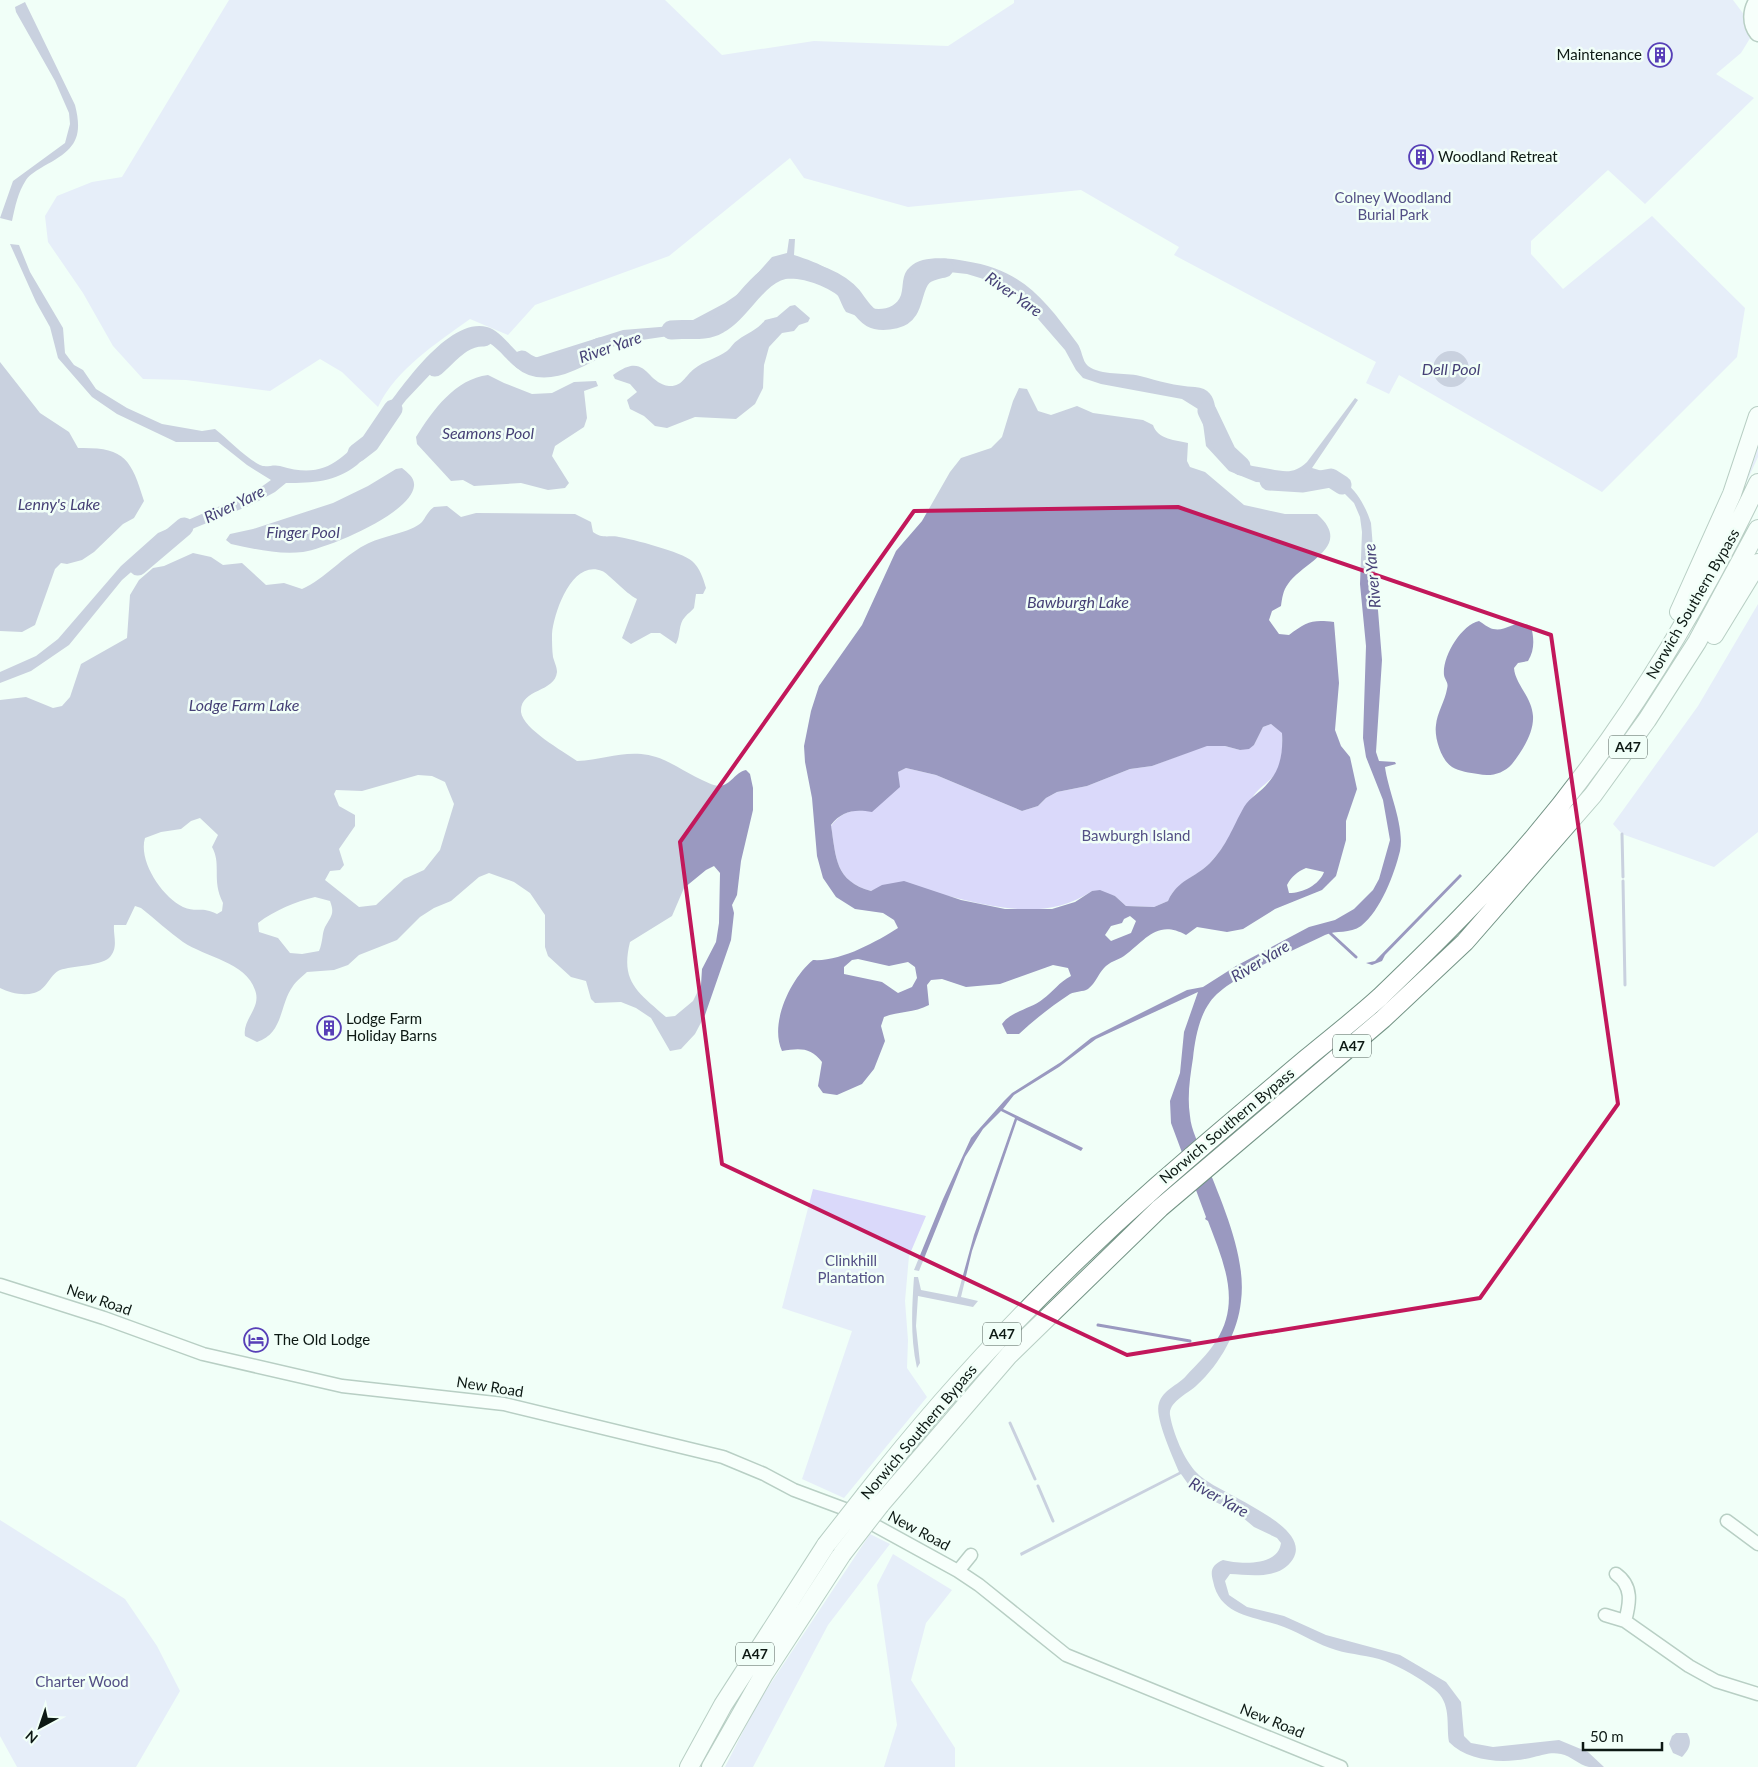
<svg xmlns="http://www.w3.org/2000/svg" width="1758" height="1767" viewBox="0 0 1758 1767" font-family="Lato,sans-serif">
<style>
.green{fill:#dad9fa}
.water{fill:#9a99c0;fill-rule:evenodd}
.lines{fill:none;stroke-linecap:round;stroke-linejoin:round}
.stream{stroke:#9a99c0;stroke-width:3}
.river{stroke:#9a99c0;stroke-width:19}
.minor-casing{stroke:#749486;stroke-width:15}
.major-casing{stroke:#749486;stroke-width:19}
.highway-casing{stroke:#749486;stroke-width:20}
.minor{stroke:#fff;stroke-width:12}
.major{stroke:#fff;stroke-width:16}
.highway{stroke:#fff;stroke-width:18}
.highway-bridge-casing{stroke:#749486;stroke-width:20;stroke-linecap:butt}
.highway-bridge{stroke:#fff;stroke-width:18}
.marked{fill:none;stroke:#c2185b;stroke-width:4;stroke-linejoin:round}
.labels{text-anchor:middle;stroke-width:5;stroke-linejoin:round;paint-order:stroke}
.shield{fill:#f1fff8;stroke:#515e58;stroke-width:1}
.shield-label{font-size:14px;font-weight:bold;fill:#0d1914}
.poi-label{font-size:15px;fill:#0d1914;stroke:#f1fff8;text-anchor:start}
.park-label{font-size:15px;fill:#545086;stroke:#f1fff8}
.street-label{font-size:15px;fill:#0d1914;stroke:#f1fff8}
.water-label{font-size:16px;font-style:italic;fill:#464176;stroke:#f1fff8}
</style>
<rect width="100%" height="100%" fill="#f1fff8"/>
<path class="green" d="M229 0H665L722 55 814 41 948 46 1014 3V0H1733L1748 20 1752 35 1741 53 1716 74 1754 98 1645 204 1608 170 1531 241V254L1563 289 1652 216 1745 308 1737 357 1602 492 1399 375 1389 394 1366 383 1376 362 1174 255 1179 247 1081 190 908 207 804 178 790 158 669 256 535 305 508 335 470 319C437 343 396 369 378 407L342 372 320 359 270 391 186 380 143 379 113 346 83 293 48 242 45 216 57 196 92 182 122 177Z
M1758 438V457L1739 498Z
M1758 604V832L1714 867 1622 834 1613 824 1698 706Z
M1271 724 1282 732C1282 744 1283 756 1279 767 1274 780 1261 785 1254 795 1239 818 1229 843 1210 863 1195 878 1177 881 1168 901L1154 907 1126 906 1115 896 1092 891C1034 929 974 898 912 889 896 887 885 884 871 891 835 881 836 858 831 826 842 811 854 809 872 811L899 787 898 772 906 768 936 775 1022 811 1038 806 1046 798 1057 792 1087 786 1130 769 1152 766 1207 745 1225 746 1240 750 1254 745 1263 727Z
M813 1189 926 1216 909 1256 905 1301 908 1340 907 1368 927 1397 844 1498 802 1479 852 1331 782 1308Z
M0 1520 125 1599 157 1646 180 1691 136 1767H17L0 1736Z
M870 1534 890 1544 828 1625 753 1767H725L757 1704Z
M893 1554 952 1590 926 1623 911 1680 955 1748V1767H884L897 1725 877 1585Z"/>
<path class="water" d="M25 2 75 105C84 140 73 150 44 166 38 170 30 174 26 180 18 192 15 207 12 221L0 218 13 181 65 143 70 124 69 113 55 81 16 12 15 7Z
M789 239H795L794 255C819 263 846 273 852 301 866 310 894 315 901 295 904 285 901 275 910 267 922 255 949 258 965 261 1023 270 1044 299 1077 343 1082 349 1082 361 1088 366 1102 376 1124 372 1140 376 1159 381 1175 386 1195 387 1223 389 1213 421 1218 437 1221 445 1230 455 1237 460 1246 466 1259 467 1270 469 1286 472 1294 474 1307 462L1355 398 1358 400 1312 468C1345 477 1360 490 1371 523L1382 660 1376 752 1379 761 1395 762 1396 764 1385 767C1388 791 1405 826 1400 851 1394 875 1381 910 1361 926 1350 934 1336 930 1325 935 1297 949 1226 978 1210 1002 1199 1017 1195 1039 1193 1058 1190 1077 1187 1097 1190 1116 1191 1130 1199 1144 1204 1157 1220 1199 1247 1255 1241 1301 1238 1332 1220 1364 1197 1385 1189 1393 1168 1402 1170 1415 1173 1433 1184 1460 1197 1473 1214 1493 1314 1524 1293 1559 1280 1580 1251 1575 1230 1574L1225 1581 1229 1595 1247 1607 1284 1616 1326 1635 1400 1655 1446 1682 1461 1702 1464 1736 1471 1743 1493 1747 1559 1740 1588 1752 1604 1767C1599 1767 1593 1767 1589 1767 1579 1765 1571 1756 1561 1754 1550 1752 1544 1755 1534 1757 1508 1764 1469 1763 1449 1742 1446 1724 1452 1703 1434 1689 1420 1678 1402 1668 1385 1661 1369 1655 1352 1655 1336 1650 1318 1645 1302 1634 1284 1627 1255 1616 1220 1617 1213 1581 1210 1570 1212 1565 1223 1560 1239 1564 1278 1567 1281 1543L1277 1538 1254 1527 1236 1512 1193 1491 1181 1474 1021 1556 1020 1553 1179 1472C1173 1457 1154 1417 1159 1403 1163 1390 1178 1385 1186 1376 1196 1365 1208 1354 1216 1341 1242 1301 1223 1261 1208 1221L1205 1219 1206 1217 1171 1123 1170 1101 1180 1073 1184 1032 1198 992 1096 1039 1059 1067 1014 1095 1003 1109 1083 1148 1081 1151 1017 1120 972 1251 961 1297 978 1301 973 1307 918 1296 916 1326 920 1363 917 1368C910 1337 912 1307 914 1277H918L921 1290 957 1297 974 1235 1015 1118 1001 1111 983 1129 965 1157 919 1271 914 1270 943 1199 971 1138 1004 1101 1012 1093 1061 1062 1091 1038 1187 990 1203 987 1236 966 1309 927 1335 920 1354 909 1373 890 1379 879 1390 840 1383 800 1366 757 1363 738 1366 646 1360 584 1362 532 1360 517 1354 503 1342 491 1324 481 1285 484 1256 482 1229 471 1206 446 1202 416 1198 409 1182 399 1101 384 1083 378 1076 370 1065 350 1019 297 1000 284 967 274 940 271 920 278 903 315 876 323 846 312C842 306 841 301 837 294 828 277 797 269 780 269L743 308 722 320 689 333 628 342 532 372C505 376 497 321 457 346L406 400 382 431 374 425C394 398 446 316 487 327 503 331 517 357 528 360L623 330 672 326 693 320 725 303 741 292 772 257 787 253Z
M10 244 19 245 30 272 63 328 65 353 74 365 83 370 96 389 127 408 162 424 202 431 215 429C228 439 247 459 260 465 266 468 273 464 280 466 325 480 340 460 369 431L377 436 372 442 373 448C366 453 363 460 357 465 335 482 313 483 286 483L275 492 251 505 170 538 122 580 69 645 31 671 0 683V672L36 656 58 639 121 566 158 533 257 490 271 480 247 465 218 442H176L117 414 92 397 58 358 50 327 36 302Z
M795 305 810 318 808 322 799 325 794 331 782 333 769 347 764 365 763 388 755 404 736 419 695 417 667 428 655 426 644 416 630 409 627 400 637 392 630 384 615 379 613 375C647 350 645 383 669 386 682 387 685 376 694 369 704 361 717 358 727 351 731 348 733 343 738 340 747 333 758 330 765 320L777 317 790 306Z
M1433 369a18 18 0 1 1 36 0a18 18 0 1 1-36 0Z
M0 362 40 413 69 432 78 448C124 447 131 458 144 501L134 518 123 524 94 552 82 560 67 564 61 563 55 569 35 625 22 632 0 631Z
M488 375 504 383 532 394 552 393 574 382 596 381 598 386 584 391 587 418 584 427 555 446 552 456 569 483 565 488 548 490 521 483 474 486 463 480 451 481 417 444 416 437C433 410 455 379 488 375Z
M1019 388 1027 389 1038 411 1051 415 1077 406 1093 413 1143 420 1153 425C1158 440 1176 440 1188 443L1187 461 1190 467 1205 472 1244 505 1285 514H1317C1354 547 1304 561 1288 584 1283 590 1282 599 1281 606L1272 611 1269 620 1279 634 1289 635C1306 622 1312 619 1334 622L1339 683 1335 730 1341 746 1350 757 1357 789 1346 821V840L1336 876 1322 890 1275 909 1243 929 1227 932 1197 927 1186 935C1157 919 1146 940 1124 956 1118 960 1109 962 1104 968 1098 974 1096 983 1088 989 1083 992 1076 991 1070 994 1052 1006 1035 1019 1019 1034H1007L1002 1024C1011 1011 1031 1009 1043 999 1053 992 1059 982 1071 976L1068 968 1053 965 1000 984 966 987 942 979 931 980 927 985 929 1005C914 1013 899 1011 884 1017L881 1026 885 1041 874 1069 862 1084 837 1095 823 1093 818 1086 822 1062C811 1047 799 1048 782 1051 769 1023 791 978 813 960 840 962 876 942 898 928L894 920 883 913 855 909 836 897 823 878 817 856 812 798 805 762 804 746 811 711 819 686 862 625 896 551 922 521 950 472 961 458 991 448 1002 437 1013 401ZM1271 724 1282 733C1283 751 1281 769 1268 783 1261 792 1250 797 1244 807 1232 828 1228 844 1210 863 1194 879 1178 879 1168 901L1154 907 1126 906 1115 896 1100 890 1092 891 1075 902 1052 909H1005L961 900 904 881 882 885 871 891C835 881 836 858 831 825 842 811 854 809 872 812L900 787 898 772 906 768 936 775 1022 811 1038 806 1046 798 1057 792 1087 786 1130 769 1152 766 1207 746H1225L1240 750 1249 749 1254 745 1263 727ZM1306 868 1324 872C1319 885 1303 893 1289 893L1287 885C1292 876 1297 872 1306 868ZM1130 916 1136 921 1131 933 1111 941 1105 935 1111 926 1122 923 1124 919ZM858 959 889 966 908 962 915 967 917 978 912 987 898 993 882 982 844 974V967L852 960Z
M402 468C408 473 415 478 414 486 411 514 328 548 303 552 279 555 255 549 231 544L226 540 230 534 253 529 333 503 368 486 396 469Z
M447 506 461 517 476 513 575 514 591 522 593 532C602 539 608 535 619 537 632 539 682 552 692 561 700 568 703 578 706 588L703 594H696L694 608C692 611 688 613 685 617 678 624 681 635 676 644L660 633H651L631 644 622 638 637 599C625 593 608 573 602 571 572 559 554 612 552 634 552 641 552 650 553 657 554 661 557 667 557 672 555 693 520 688 521 712 523 729 563 751 577 761 609 760 631 746 664 760 676 765 710 787 720 786 731 785 735 772 746 770L750 774 753 788V810L741 861 737 895 732 905 734 913 731 940 705 1015 695 1034 681 1049 670 1051 651 1018 636 1008 621 1002 595 1003 591 999 586 981 571 977 548 956 545 947V915L530 893 514 882 489 873 479 877 451 901 434 908 420 917 397 940 359 955 348 965 334 970 307 972C302 977 296 981 293 986 279 1005 284 1033 257 1042L245 1036C242 1019 262 1008 255 990 246 962 205 957 183 942 169 932 155 919 141 908L135 906 126 925H114C113 936 119 948 109 958 99 966 72 966 60 970 49 975 47 990 34 993 23 996 10 993 0 988V700L26 697 53 708 62 706 70 697 81 664 127 638 130 595 139 580 153 568 164 566 193 553 211 557 223 565 242 563 266 585 284 583 302 589C325 579 342 557 365 545 380 536 411 533 422 522 426 517 428 511 434 507ZM418 775 432 776 445 782 454 804 440 850 424 870 404 879 376 905 359 907 325 880 330 871 340 870 344 865 339 849 355 826V815L339 806 334 794 336 790 362 791ZM200 818 218 835 212 847C222 865 211 879 223 903L222 911 217 914C202 906 196 913 183 907 162 897 138 861 145 838L161 832 181 829 191 821ZM714 866 720 873 719 923 716 942 702 969 701 985 693 1001 675 1016 666 1017C638 992 620 982 630 942L672 916 684 888 706 870ZM315 897 330 901C335 914 331 916 325 927 322 933 323 942 319 951L302 954 290 953 278 938 259 932 258 923C275 910 295 902 315 897Z
M1479 621C1483 623 1488 628 1493 629 1509 632 1513 618 1531 626 1534 638 1535 650 1528 661L1518 663 1514 668C1515 684 1532 697 1533 716 1534 733 1522 751 1512 764 1503 774 1490 777 1478 774 1470 773 1459 771 1452 767 1441 760 1434 737 1436 725 1437 713 1445 701 1447 689 1449 682 1445 681 1444 675 1442 657 1461 625 1479 621Z
M1460 874 1462 876 1385 955 1382 961 1372 965 1366 963 1375 961Z
M1676 1733H1687C1693 1742 1689 1750 1682 1757L1673 1753 1669 1744 1672 1736Z"/>
<g class="lines">
<path class="stream" d="M1622 834 1623 877
M1623 881 1625 985
M1330 933 1356 957
M1098 1325 1190 1341
M1010 1423 1035 1479
M1038 1486 1053 1521"/>
<path class="river" d="M671 330C687 328 704 333 719 324 744 310 759 270 790 269 810 269 840 281 852 296 865 313 869 325 895 319 917 314 910 288 923 276 929 271 936 270 944 268
M522 360C545 380 578 358 600 347
M435 367C450 354 463 336 484 337
M1207 411 1227 453 1241 466
M357 453 370 443 393 409
M1269 481 1303 483 1331 478 1342 485
M138 566 184 527"/>
<g class="minor-casing">
<path id="minor" d="M0 1285 104 1318 203 1354 342 1386 504 1404 723 1457 764 1474 794 1490 845 1509 958 1571 979 1585 1066 1655 1341 1767
M1727 1521 1758 1544
M958 1571 971 1555
M1616 1574C1633 1586 1630 1603 1625 1621L1689 1666 1716 1681 1758 1694
M1605 1615 1625 1621"/>
</g>
<g class="major-casing">
<path id="major" d="M1758 0C1751 10 1750 23 1758 33"/>
</g>
<g class="highway-casing">
<path id="highway" d="M1679 612 1732 494 1758 416
M1714 635 1758 563
M866 1494C953 1382 1051 1280 1157 1186 1206 1143 1257 1100 1307 1058 1331 1038 1357 1018 1380 997 1408 970 1436 943 1463 915 1586 791 1683 641 1758 483
M880 1505 1009 1355 1160 1208 1383 1019 1465 942 1593 795 1647 720 1697 642 1758 529
M689 1767 723 1705 826 1545
M711 1767 764 1674 842 1554"/>
</g>
<use href="#minor" class="minor"/>
<use href="#major" class="major"/>
<use href="#highway" class="highway"/>
<g class="highway-bridge-casing">
<path id="highway-bridge" d="M826 1545 866 1494
M842 1554 880 1505"/>
</g>
<use href="#highway-bridge" class="highway-bridge"/>
</g>
<path d="M0 0H1758V1767H0ZM1178 507 1551 635 1618 1104 1480 1298 1127 1355 722 1164 680 842 914 511Z" fill="#f1fff8" fill-opacity=".55" fill-rule="evenodd"/>
<path class="marked" d="M1178 507 1551 635 1618 1104 1480 1298 1127 1355 722 1164 680 842 914 511Z"/>
<defs>
<g id="building-ring" transform="scale(1.25)"><circle r="9.5" fill="#f1fff8" stroke="#573fb7" stroke-width="1.5"/><path d="M-4-6H4V6H1V3H-1V6H-4ZM-2.5-4.3h1.7v1.8h-1.7ZM.8-4.3h1.7v1.8H.8ZM-2.5-1h1.7V.8h-1.7ZM.8-1h1.7V.8H.8Z" fill="#573fb7"/></g>
<g id="hotel-ring" transform="scale(1.25)"><circle r="9.5" fill="#f1fff8" stroke="#573fb7" stroke-width="1.5"/><path d="M-6-4.5h1.5V1H6V5H4.5V3h-9V5H-6ZM-4 0a1.8 1.8 0 1 1 3.6 0ZM.5 0V-2.5h3Q6-2.5 6 0Z" fill="#573fb7"/></g>
</defs>
<g fill-rule="evenodd">
<use href="#building-ring" x="1660" y="55"/>
<use href="#building-ring" x="1421" y="157"/>
<use href="#building-ring" x="329" y="1028"/>
<use href="#hotel-ring" x="256" y="1340"/>
</g>
<g class="labels">
<g class="shield">
<rect x="1609" y="735.5" width="38" height="23" rx="4"/>
<rect x="1333" y="1034.5" width="38" height="23" rx="4"/>
<rect x="983" y="1322.5" width="38" height="23" rx="4"/>
<rect x="736" y="1642.5" width="38" height="23" rx="4"/>
</g>
<g class="shield-label">
<text x="1628" y="752">A47</text>
<text x="1352" y="1051">A47</text>
<text x="1002" y="1339">A47</text>
<text x="755" y="1659">A47</text>
</g>
<g class="poi-label">
<text x="1642" y="60" text-anchor="end">Maintenance</text>
<text x="1438" y="162">Woodland Retreat</text>
<text x="346" y="1024">Lodge Farm<tspan x="346" dy="17">Holiday Barns</tspan></text>
<text x="274" y="1345">The Old Lodge</text>
</g>
<g class="park-label">
<text x="1393" y="203">Colney Woodland<tspan x="1393" dy="17">Burial Park</tspan></text>
<text x="1136" y="841">Bawburgh Island</text>
<text x="851" y="1266">Clinkhill<tspan x="851" dy="17">Plantation</tspan></text>
<text x="82" y="1687">Charter Wood</text>
</g>
<g class="street-label">
<text transform="translate(1693 604) rotate(-60)" y="5">Norwich Southern Bypass</text>
<text transform="translate(1227 1126) rotate(-40)" y="5">Norwich Southern Bypass</text>
<text transform="translate(99 1300) rotate(19)" y="5">New Road</text>
<text transform="translate(490 1387) rotate(9)" y="5">New Road</text>
<text transform="translate(919 1432) rotate(-50)" y="5">Norwich Southern Bypass</text>
<text transform="translate(919 1531) rotate(28)" y="5">New Road</text>
<text transform="translate(1272 1721) rotate(22)" y="5">New Road</text>
</g>
<g class="water-label">
<text transform="translate(1014 294) rotate(35)" y="6">River Yare</text>
<text transform="translate(610 347) rotate(-19)" y="6">River Yare</text>
<text x="1451" y="375">Dell Pool</text>
<text x="488" y="439">Seamons Pool</text>
<text x="59" y="510">Lenny's Lake</text>
<text transform="translate(234 504) rotate(-26)" y="6">River Yare</text>
<text x="303" y="538">Finger Pool</text>
<text transform="translate(1372 576) rotate(-95)" y="6">River Yare</text>
<text x="1078" y="608">Bawburgh Lake</text>
<text x="244" y="711">Lodge Farm Lake</text>
<text transform="translate(1260 961) rotate(-31)" y="6">River Yare</text>
<text transform="translate(1219 1497) rotate(29)" y="6">River Yare</text>
</g>
</g>
<g transform="translate(40 1727) rotate(220)" stroke="#f1fff8" stroke-width="4" paint-order="stroke">
<path d="M0-4L9 19L0 12L-9 19Z" fill="#0d1914"/>
<text y="-8" font-size="14" font-weight="bold" text-anchor="middle" fill="#0d1914">N</text>
</g>
<path d="M1583 1742v8h79v-8" fill="none" stroke="#0d1914" stroke-width="2.5"/>
<text x="1590" y="1742" font-size="15" fill="#0d1914" stroke="#f1fff8" stroke-width="4" paint-order="stroke">50 m</text>
</svg>
